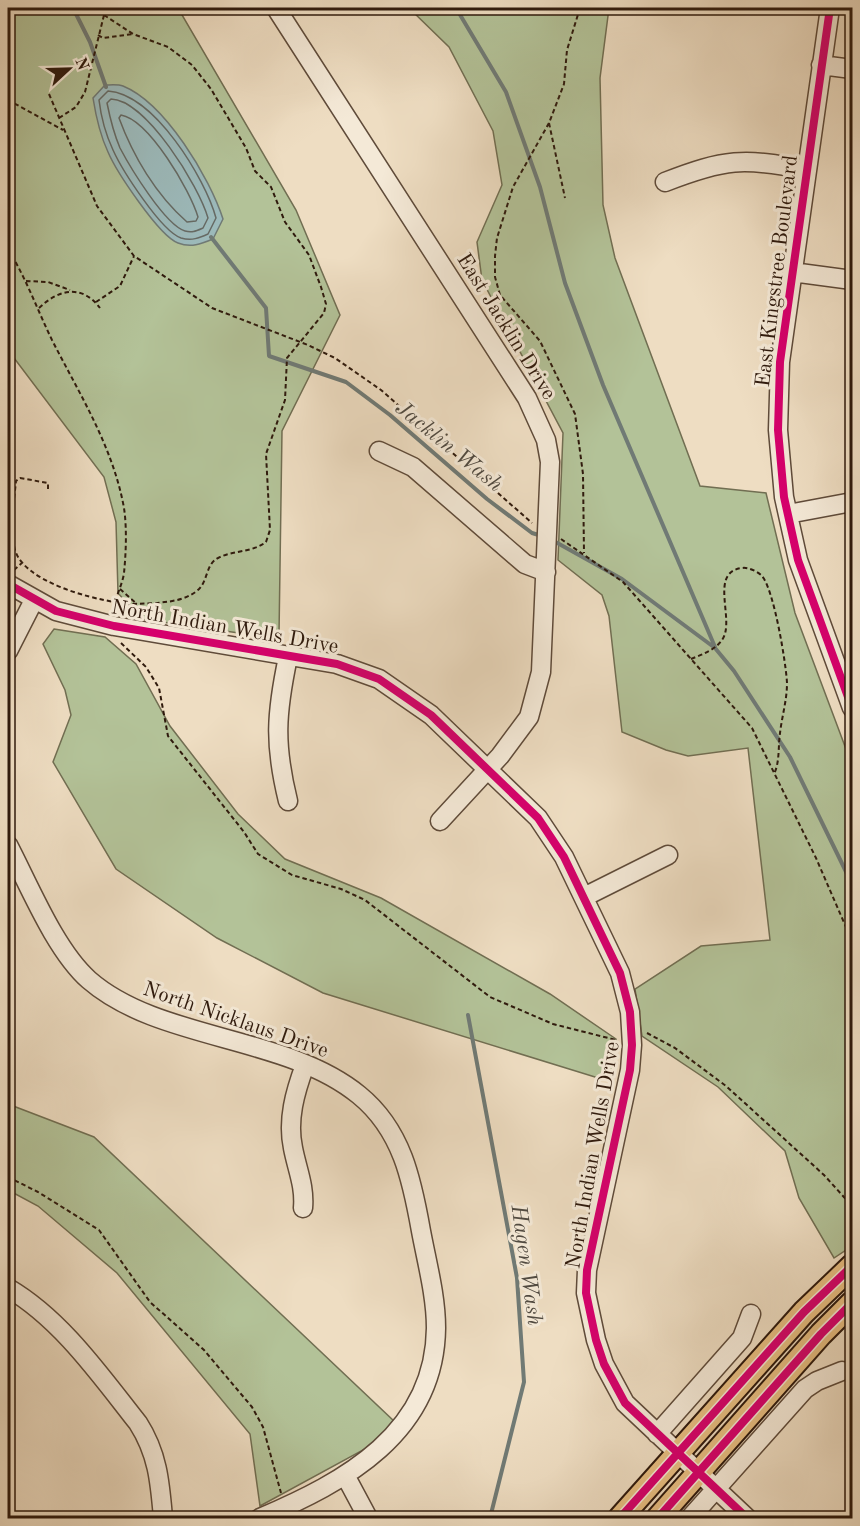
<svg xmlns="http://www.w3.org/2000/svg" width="860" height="1526" viewBox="0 0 860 1526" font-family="'Old Standard TT',serif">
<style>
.green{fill:#b3c298;stroke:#716e52;stroke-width:1.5}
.water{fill:#9cbabb;stroke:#707a75;stroke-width:1.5}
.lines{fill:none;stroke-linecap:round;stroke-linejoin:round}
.shore{stroke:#666a64;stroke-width:1.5}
.stream{stroke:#707a75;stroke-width:4}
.minor-casing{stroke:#5f4b3a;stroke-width:21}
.major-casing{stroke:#2f1a0d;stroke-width:26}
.path{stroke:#2f1a0d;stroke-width:2;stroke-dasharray:4.5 3;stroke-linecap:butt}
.minor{stroke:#f4e9d7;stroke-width:18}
.major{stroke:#e7be81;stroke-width:22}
.cycleway-casing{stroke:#f4e9d7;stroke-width:11}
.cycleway{stroke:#d6006c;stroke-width:8}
.labels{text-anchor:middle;stroke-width:6;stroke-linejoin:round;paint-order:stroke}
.street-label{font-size:21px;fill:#2f1a0d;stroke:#f4e9d7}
.water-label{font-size:22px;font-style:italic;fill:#504a41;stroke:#f4e9d7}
</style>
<rect width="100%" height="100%" fill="#eeddc2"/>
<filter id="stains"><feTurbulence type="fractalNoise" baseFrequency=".00333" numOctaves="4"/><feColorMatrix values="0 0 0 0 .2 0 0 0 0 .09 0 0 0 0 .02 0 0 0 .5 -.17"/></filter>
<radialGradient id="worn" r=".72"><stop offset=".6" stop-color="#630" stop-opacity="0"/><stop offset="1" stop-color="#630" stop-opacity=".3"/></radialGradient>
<path class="green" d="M8 8H178L296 210 340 315 282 431 279 635H253L141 619 118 593 116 522 104 477 8 350Z
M409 8H609L600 78 603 205 615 258 700 486 766 493 795 613 852 765V1246L834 1258 799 1198 785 1151 718 1087 642 1036 635 989 701 946 770 940 748 748 688 756 666 750 622 732 609 616 602 595 558 560 563 433 482 280 477 242 502 185 493 131 449 47Z
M54 629 105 637 136 664 170 726 238 814 285 859 381 898 550 994 616 1039 612 1078 595 1077 323 993 217 938 116 869 53 762 71 715 65 690 43 644Z
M8 1104 94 1137 396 1423 365 1449 260 1506 250 1434 117 1273 38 1206 8 1190Z"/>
<path class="water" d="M105 85C110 85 118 84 123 86 165 103 210 178 223 219L213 239C201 244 191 248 178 243 159 236 116 171 108 152 100 135 96 117 93 98Z"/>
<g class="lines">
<path class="shore" d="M108 91C154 94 205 178 216 218L208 234C199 238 192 241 181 238 161 231 122 170 113 150 106 135 101 117 99 100Z
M111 99C146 100 199 186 208 218L203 228C196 231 192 233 185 231 165 225 130 167 120 148 114 134 110 118 107 103Z
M121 115C149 120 190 190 198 217L196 221 187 222C156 195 133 156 119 118Z"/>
<path class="stream" d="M73 8 90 42 106 87
M456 8 506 92 540 187 565 283 603 385 715 647
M211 237 266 308 269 356 346 382 390 415 487 499 532 533 542 536
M552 540 622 579 715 648 734 671 790 757 852 884
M468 1015 517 1278 524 1382 490 1518"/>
<g class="minor-casing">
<path id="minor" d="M276 8 527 398 546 440 550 462 541 672 529 717 500 756 440 821
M830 8 780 362 778 430 784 497 798 560 852 708
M821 65 852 69
M665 182C724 159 744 157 806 170
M792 272 852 280
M379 451 413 467 525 564 546 572
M788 514 852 502
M8 584 56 611 114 626 337 664 379 679 431 715 538 818 564 857 620 973 630 1012 632 1045 630 1070 587 1270 586 1293 596 1340 604 1364 625 1403 747 1518
M8 651 34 600
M288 801C274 744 276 714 288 657
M8 845C29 885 55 950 89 980 159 1041 286 1035 359 1095 402 1130 412 1180 421 1231 427 1263 436 1296 436 1328 435 1433 345 1482 260 1518
M584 897 668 855
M303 1208C305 1186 297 1169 293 1148 287 1120 295 1092 305 1065
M8 1288C61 1319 100 1375 138 1423 158 1454 160 1483 163 1518
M657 1434 742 1338 751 1314
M345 1475 368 1518
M690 1518 805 1389 817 1381 842 1371"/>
</g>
<g class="major-casing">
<path id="major" d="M620 1518 804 1312 852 1266
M658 1518 821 1334 852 1303"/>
</g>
<path class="path" d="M580 8 567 50 564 84 549 123 513 187 497 238 495 256V277L500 295 540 341 575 414 583 474 584 553
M104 15 133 34 168 47 192 65 211 89 246 148 255 171 271 187 285 222 309 255 321 287 326 304 324 313 287 358 285 400 266 454 270 530 266 542C251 553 233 550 218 558 206 564 208 580 199 589 179 608 139 601 114 606
M98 35 103 38 133 34
M49 94 97 206 134 256 212 308 308 345 335 358 381 390 532 523
M8 100 63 130
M59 118 76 107 85 92 104 15 103 8
M549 123 565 198
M8 249C26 278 37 309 52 340 80 395 113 447 124 508 127 528 126 553 124 573 122 587 114 598 114 612
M26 281 48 282 70 290
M96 302 120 286 134 256
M39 308C59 289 82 284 100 308
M48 489V483L20 478 16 481C14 503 9 528 15 550 24 581 88 598 115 602
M561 539 623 582 752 728 816 858 852 941
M8 544 11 535
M8 562 13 569
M14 570 23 562
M120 589 137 604
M121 643 146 667 159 688 168 736 244 832 258 854 292 875 341 889 365 900 490 997 553 1024 616 1040
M691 659C703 654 715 650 722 640 736 621 708 572 742 568 748 567 757 571 762 576 774 590 786 663 787 683 787 700 782 716 780 733 778 746 780 762 774 774
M647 1033 675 1048 726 1086 824 1175 852 1206
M8 1177 38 1192 99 1230 150 1302 204 1350 252 1407 263 1427 281 1493"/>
<use href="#minor" class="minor"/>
<use href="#major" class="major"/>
<g class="cycleway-casing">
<path id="cycleway" d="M830 8 780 362 778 430 784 497 798 560 852 708
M8 584 56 611 114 626 337 664 379 679 431 715 538 818 564 857 620 973 630 1012 632 1045 630 1070 587 1270 586 1293 596 1340 604 1364 625 1403 747 1518
M620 1518 804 1312 852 1266
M658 1518 821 1334 852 1303"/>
</g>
<use href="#cycleway" class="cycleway"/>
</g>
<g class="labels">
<g class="street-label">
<text transform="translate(776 271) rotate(-83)" y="7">East Kingstree Boulevard</text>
<text transform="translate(507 326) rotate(58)" y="7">East Jacklin Drive</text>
<text transform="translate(225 626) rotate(10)" y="7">North Indian Wells Drive</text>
<text transform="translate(236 1019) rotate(19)" y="7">North Nicklaus Drive</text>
<text transform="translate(592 1155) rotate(-80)" y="7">North Indian Wells Drive</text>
</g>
<g class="water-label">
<text transform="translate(450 445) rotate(39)" y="8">Jacklin Wash</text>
<text transform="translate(528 1265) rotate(82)" y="8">Hagen Wash</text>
</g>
</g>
<rect width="860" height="1526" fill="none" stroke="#eeddc2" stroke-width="30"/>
<rect x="9" y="9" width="842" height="1508" fill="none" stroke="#2f1a0d" stroke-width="3"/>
<rect x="15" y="15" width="830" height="1496" fill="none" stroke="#2f1a0d" stroke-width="1.5"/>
<g transform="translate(69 69) rotate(68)" stroke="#f4e9d7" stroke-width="4.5" paint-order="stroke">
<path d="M0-4.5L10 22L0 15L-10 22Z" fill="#2f1a0d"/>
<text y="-9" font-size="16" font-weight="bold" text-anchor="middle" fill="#2f1a0d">N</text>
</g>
<rect width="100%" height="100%" filter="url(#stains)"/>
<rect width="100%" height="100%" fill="url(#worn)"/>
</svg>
